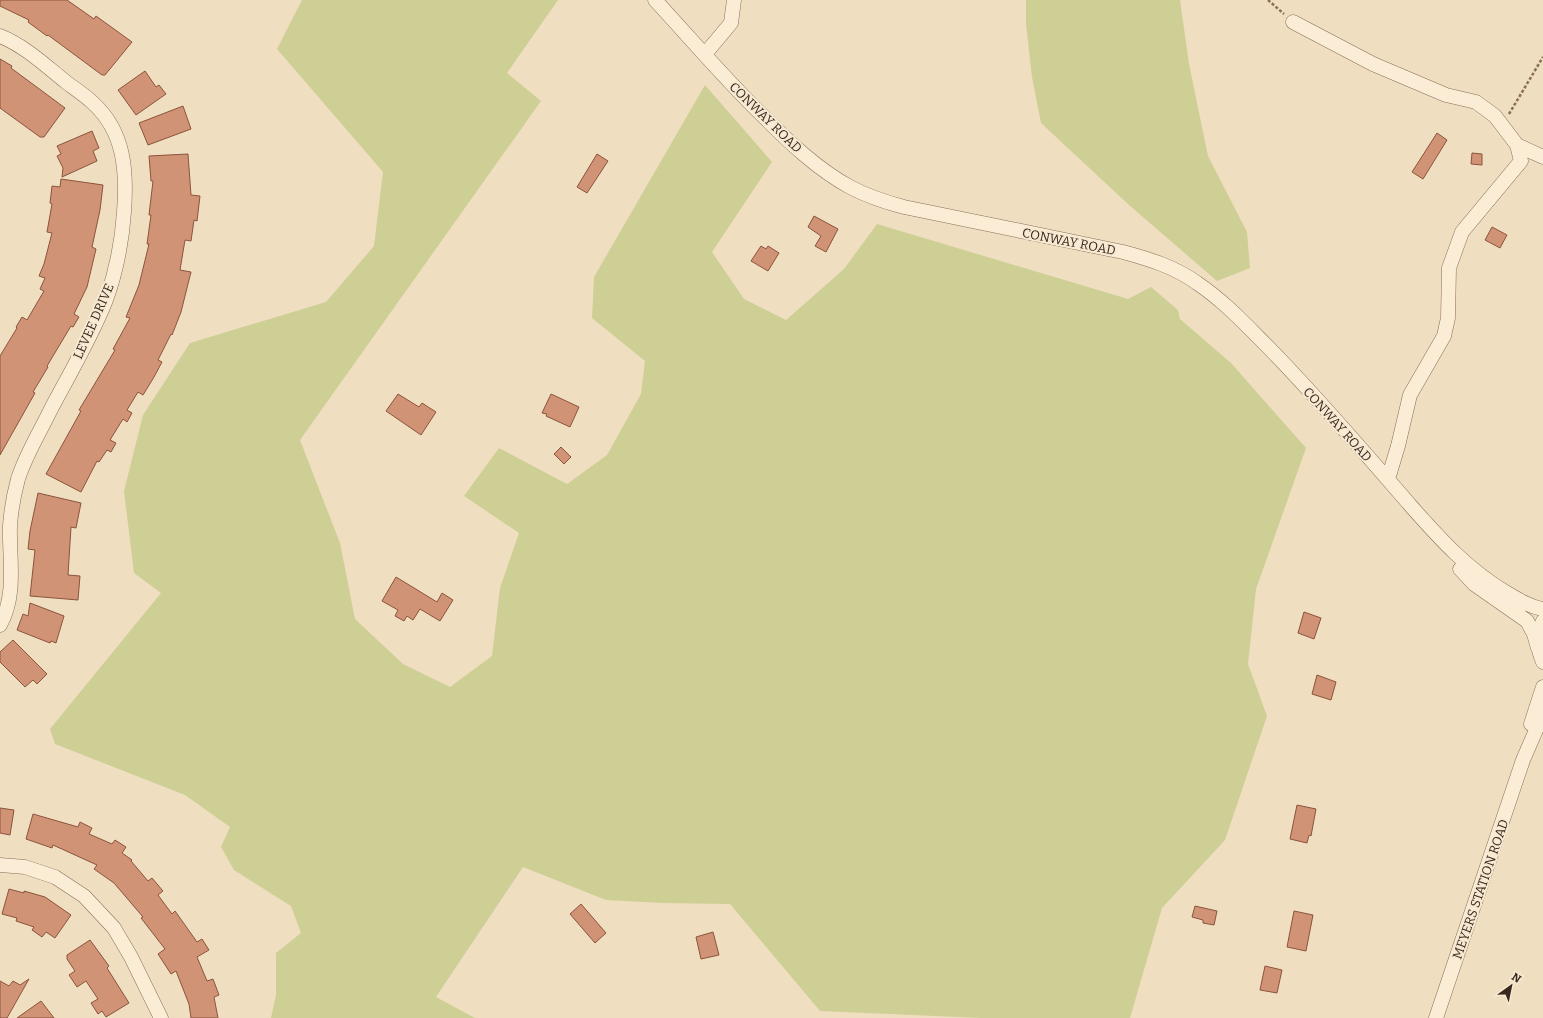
<svg xmlns="http://www.w3.org/2000/svg" width="1543" height="1018" viewBox="0 0 1543 1018" font-family="Bitter,serif">
<style>
.green{fill:#cdcf95}
.building{fill:#d09375;stroke:#8b543c}
.lines{fill:none;stroke-linecap:round;stroke-linejoin:round}
.minor-casing{stroke:#8b6e58;stroke-width:15}
.path{stroke:#8b6e58;stroke-width:2.5;stroke-dasharray:3 2;stroke-linecap:butt}
.minor{stroke:#faecd5;stroke-width:14}
.labels{text-anchor:middle;stroke-width:4;stroke-linejoin:round;paint-order:stroke}
.street-label{font-size:13px;fill:#39281d;stroke:#f7e9d1}
</style>
<rect width="100%" height="100%" fill="#f0dec1"/>
<path class="green" d="M302 0H558L507 73 541 101 300 440 340 543 355 619 403 664 450 687 492 656 500 588 519 533 464 496 499 448 567 484 607 455 641 394 645 361 592 318 594 277 705 85 772 162 712 252 744 299 786 320 844 269 877 224 1128 299 1151 287 1178 310 1180 319 1231 363 1306 448 1256 589 1248 664 1267 716 1225 840 1162 908 1130 1018H981L820 1011 730 904 662 903 606 900 523 867 436 997 475 1018H271L276 995V953L301 933 291 906 234 870 221 847 230 827 185 795 55 744 50 729 161 593 134 573 124 491 143 415 190 343 326 302 374 246 383 172 277 49Z
M1026 0H1180L1189 64 1208 156 1247 232 1250 268 1217 281 1129 205 1041 123 1032 77 1026 24Z"/>
<path class="building" d="M0 0H67L94 19 96 16 132 42 105 75H102L48 35 47 36 28 22 29 20 0 6Z
M0 59 12 66 11 68 65 108 44 137H40L0 108Z
M145 71 156 87 159 85 166 94 136 115 118 90Z
M183 106 191 129 148 145 139 123Z
M92 131 99 148 93 151 97 161 62 177 63 168 57 156 61 154 57 146Z
M1437 133 1447 140 1423 179 1412 172Z
M1472 153 1482 154V165L1471 164Z
M188 154 191 195 200 196 197 221 194 220 191 241 185 240 180 270 191 272 181 312 172 335 171 334 158 360 162 362 154 377 143 395 138 392 127 410 132 413 127 422 123 419 110 440 116 443 111 452 107 450 99 462 97 461 81 492 46 474 81 411 79 410 115 350 113 349 130 318 126 317 139 285 149 244H147L151 215H149L153 181H151L149 156Z
M597 154 608 161 587 193 577 187Z
M61 179 103 185 100 210 92 247 96 249 87 287 74 314 79 317 73 327 71 326 47 366 48 367 33 392 35 393 0 455V356L17 328 16 327 22 317 27 320 44 291 40 289 45 278 39 276 44 264 52 233 47 232 52 204 50 203 52 186 60 187Z
M814 216 838 229 826 252 815 246 821 236 808 227Z
M1492 227 1507 235 1500 248 1485 240Z
M761 246 766 249 768 246 779 253 768 271 751 261Z
M398 394 419 407 422 403 436 412 421 435 386 411Z
M551 394 579 407 570 427 546 416 547 414 542 413Z
M561 447 571 457 564 464 554 454Z
M38 493 81 503 76 528 71 527 68 575 80 576 78 600 30 596 35 550 28 549 30 531Z
M396 577 437 602 442 593 453 600 440 621 420 609 413 620 407 616 404 621 395 616 398 610 382 601Z
M30 603 64 616 56 643 51 641 50 643 17 630 23 614 28 616Z
M1304 612 1321 618 1314 639 1298 633Z
M13 640 47 674 37 684 33 680 25 687 0 662V652Z
M1317 675 1336 682 1331 700 1312 694Z
M1297 805 1316 809 1311 836 1309 835 1307 843 1290 839Z
M0 808 14 810 10 835 0 833Z
M33 814 78 827 80 822 92 828 89 834 112 844 115 840 126 847 122 853 132 860 131 861 148 881 152 878 163 891 158 895 172 914 175 911 197 942 202 939 209 950 197 957 207 981 213 979 219 995 214 997 218 1018H191L189 1004 176 971 171 974 158 954 165 949 141 918 143 917 114 883 94 869 97 865 53 845 52 848 26 839Z
M9 889 24 893V891L45 897 71 915 55 938 46 932 42 937 32 930 34 927 16 921 17 918 2 914Z
M581 904 606 933 595 943 570 914Z
M1195 906 1217 911 1214 925 1203 923V920L1192 917Z
M1294 911 1313 915 1306 951 1287 947Z
M713 932 719 955 701 959 696 937Z
M90 940 109 966 107 968 129 1003 106 1017 102 1011 98 1014 91 1003 98 999 86 981 77 987 69 975 75 971 67 959V955Z
M1265 966 1282 970 1277 993 1260 990Z
M29 979 7 1018H0V981L9 986 13 981 20 985Z
M41 1001 54 1018H17Z"/>
<g class="lines">
<g class="minor-casing">
<path id="minor" d="M655 0C691 39 725 79 763 116 789 142 817 169 850 187 867 196 885 202 904 207L1123 252C1149 259 1175 267 1197 283 1224 301 1246 325 1269 348 1318 398 1364 452 1410 505 1440 539 1468 570 1507 593 1519 600 1530 607 1543 609
M1293 22 1373 64 1446 95 1476 102 1495 116 1517 145 1521 161 1462 232 1449 268 1448 318 1444 336 1410 395 1398 446 1388 479
M0 36C25 46 46 66 66 82 75 89 85 95 93 103 125 132 127 172 124 212 122 242 116 272 106 300 91 338 70 373 51 409 40 432 26 454 18 479 14 494 11 510 10 526 9 558 17 595 0 625
M705 54 731 23 734 0
M1517 145 1543 157
M1460 569 1474 584 1527 621 1534 634 1538 648
M1543 621C1536 638 1536 645 1543 662
M1531 724 1543 687
M0 865 25 867 55 877 84 896 114 928 131 957 161 1018
M1436 1018 1523 760 1543 714"/>
</g>
<path class="path" d="M1268 0 1284 14
M1509 114 1543 57"/>
<use href="#minor" class="minor"/>
</g>
<g class="labels">
<g class="street-label">
<text transform="translate(766 117) rotate(44)" y="5">CONWAY ROAD</text>
<text transform="translate(1069 241) rotate(11)" y="5">CONWAY ROAD</text>
<text transform="translate(93 321) rotate(-66)" y="5">LEVEE DRIVE</text>
<text transform="translate(1338 424) rotate(48)" y="5">CONWAY ROAD</text>
<text transform="translate(1480 889) rotate(-71)" y="5">MEYERS STATION ROAD</text>
</g>
</g>
<g transform="translate(1511 986) rotate(33)" stroke="#f7e9d1" stroke-width="3" paint-order="stroke">
<path d="M0-3L7 15L0 10L-7 15Z" fill="#39281d"/>
<text y="-6" font-size="11" font-weight="bold" text-anchor="middle" fill="#39281d">N</text>
</g>
</svg>
